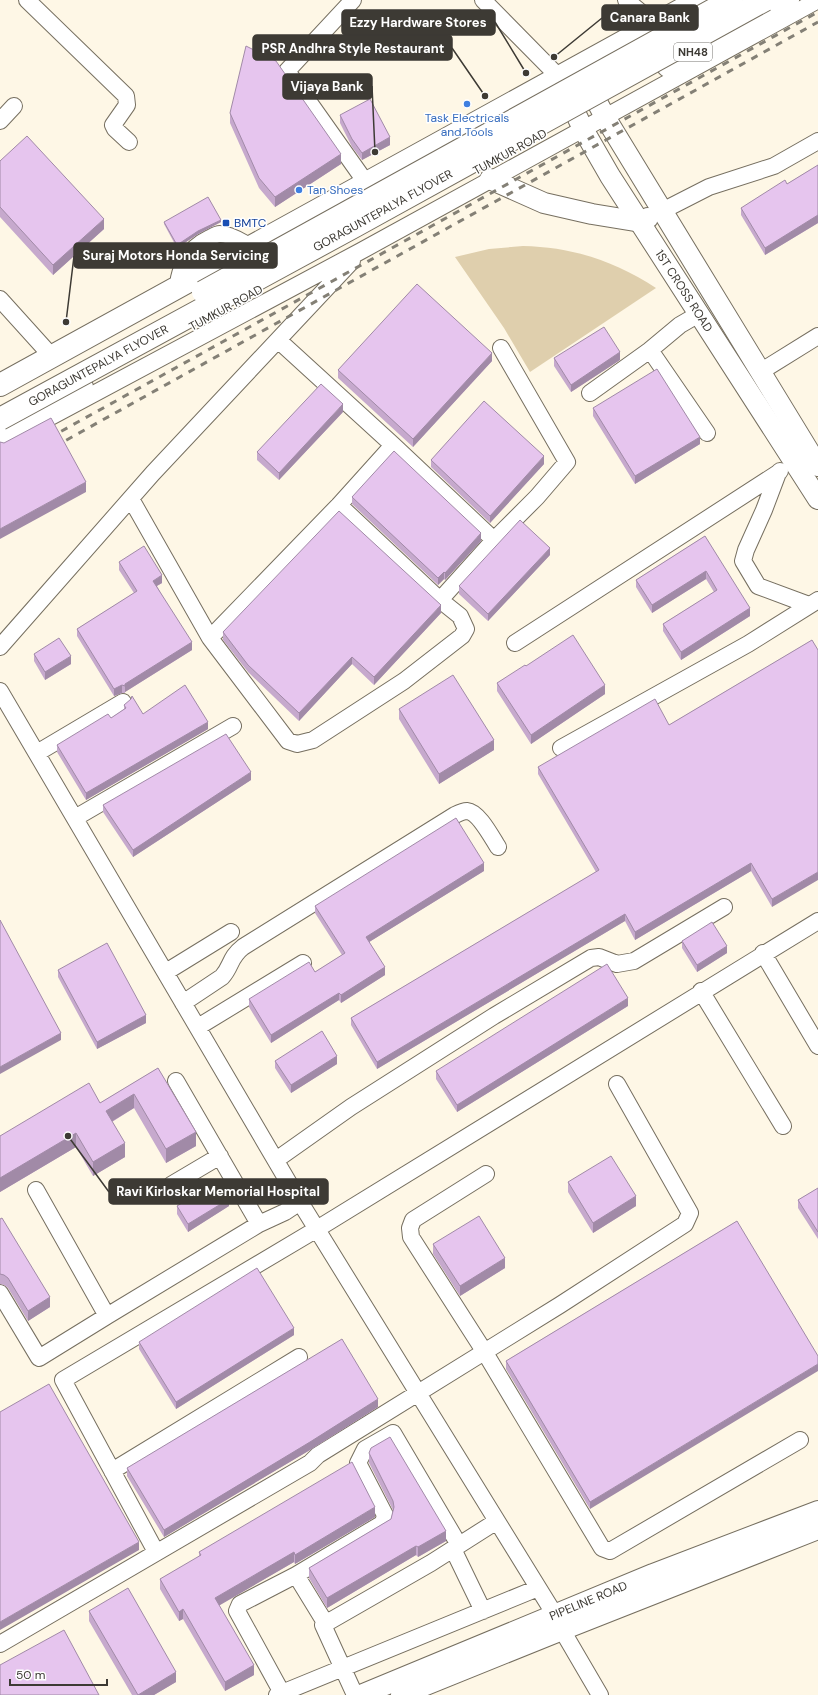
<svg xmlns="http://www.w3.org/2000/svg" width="818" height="1695" viewBox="0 0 818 1695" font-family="'DM Sans',sans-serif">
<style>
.green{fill:#dfcfad}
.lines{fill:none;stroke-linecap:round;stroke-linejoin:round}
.minor-casing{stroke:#766f60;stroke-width:18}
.major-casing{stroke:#766f60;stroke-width:22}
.highway-casing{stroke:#766f60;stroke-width:24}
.minor{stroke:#fff;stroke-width:16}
.major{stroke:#fff;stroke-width:20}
.highway{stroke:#fff;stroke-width:22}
.rail{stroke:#848076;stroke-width:3;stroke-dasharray:7 7;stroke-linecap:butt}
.highway-bridge-casing{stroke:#766f60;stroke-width:24;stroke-linecap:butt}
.highway-bridge{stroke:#fff;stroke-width:22}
.wall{fill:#c6a9cd}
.shaded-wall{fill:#a18aa7}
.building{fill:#e6c5ee;stroke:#a18aa7}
.shop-dot{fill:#3f7fe0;stroke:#fff;stroke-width:1.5}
.transit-dot{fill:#1a4fb4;stroke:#fff;stroke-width:1.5}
.labels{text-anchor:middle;stroke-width:3;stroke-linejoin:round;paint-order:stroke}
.shield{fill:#fff;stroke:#777571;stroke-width:1}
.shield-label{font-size:11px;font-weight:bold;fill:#3d3a34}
.shop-label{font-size:12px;fill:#366cbe;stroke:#fff}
.street-label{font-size:12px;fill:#3d3a34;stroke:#fff}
.transit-label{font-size:12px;fill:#164399;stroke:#fff;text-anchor:start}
.leader{fill:none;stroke:#3d3a34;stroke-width:1.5}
.callout-dot{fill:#3d3a34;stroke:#fff;stroke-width:1.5}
.callout{fill:#3d3a34;stroke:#3d3a34;stroke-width:1.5}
.callout-label{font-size:13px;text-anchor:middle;font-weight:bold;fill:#fff}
</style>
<rect width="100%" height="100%" fill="#fef7e6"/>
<path class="green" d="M523 246C572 247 615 261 656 288L530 372 504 328 455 257 489 249Z"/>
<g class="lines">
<g class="minor-casing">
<path id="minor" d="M27 0 126 96 127 105 113 125 115 129 129 142
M353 0 287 71 362 177
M483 0 553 71
M626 0 655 24 659 32
M0 121 14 106
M662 211 709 187 774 166 818 141
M179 278C183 260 191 247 208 239 212 237 216 234 220 234 228 234 237 239 244 243
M0 299 46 350
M278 340 393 445 494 540 537 497 567 462 501 348
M650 350 707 433
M760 372 818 336
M590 393 650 350 680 325 699 314
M0 444 361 251 818 0
M780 471 778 473 764 510 746 550 743 561 758 586 809 605
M131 499 210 638 339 505 393 445
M339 505 440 600
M210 638 288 741 297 744 313 740 404 681 462 636 466 629 460 616 440 600 494 540
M515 643 778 473
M0 647 153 473 352 261
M0 691 300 1202 555 1615 562 1630 600 1695
M561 748 748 644 818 600
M37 753 123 702
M75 818 233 726
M763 953 818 1046
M166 972 231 932
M701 991 783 1126
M183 1003 222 977C232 966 229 958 243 947L455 815C459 813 463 811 467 811 479 812 492 838 498 847
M198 1027 303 963
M176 1081 259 1224 285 1212 300 1202
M276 1160 351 1107 494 1016 591 958 599 957 617 964 634 961 724 907
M486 1174 413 1220 410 1228 411 1237 484 1351 602 1548 610 1551 800 1440
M171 1185 220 1156
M36 1190 107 1316 259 1224
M0 1293 39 1358 107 1316
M112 1471 299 1357
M453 1549 483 1611
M156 1552 63 1380 317 1229 818 921
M326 1624 296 1575 383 1523 385 1515 358 1463 365 1449 393 1433 459 1545
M0 1644 310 1463 318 1455 560 1305 685 1224 690 1213 617 1084
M282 1693 237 1611 240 1604 296 1575
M277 1695 538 1588
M355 1695 323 1625 431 1563 497 1521"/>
</g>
<g class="major-casing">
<g id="major">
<path d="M586 81 605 117 818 466"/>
<path id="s1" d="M565 91 583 129 610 176 818 499"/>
<path d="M490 179 544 203 592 214 641 222 648 218"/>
<path id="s2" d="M361 1695 653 1574 818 1511"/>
<path d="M401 1695 562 1630 818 1529"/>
</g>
</g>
<g class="highway-casing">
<path id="highway" d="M668 66 788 0
M0 385 699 0
M0 432 82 387"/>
</g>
<use href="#minor" class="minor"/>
<use href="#major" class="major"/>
<use href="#highway" class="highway"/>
<path class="rail" d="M49 438 818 12
M54 447 818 22"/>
<g class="highway-bridge-casing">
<g id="highway-bridge">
<path d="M203 292 731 0"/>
<path id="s3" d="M0 419 355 226 765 0"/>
</g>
</g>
<use href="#highway-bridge" class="highway-bridge"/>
</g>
<path class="wall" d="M230 113 341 164 275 207 259 188 230 123Z
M340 115 390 145 362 160 352 147 340 123Z
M0 161 104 229 53 275 0 217Z
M818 165V223L765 255 741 215V208L787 184Z
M164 222H221L198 234 177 248 164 224Z
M554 358 620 360 571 392 554 366Z
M492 361 413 447 338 378V370Z
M593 408 700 444 635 484 593 416Z
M343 412 279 480 257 460V452Z
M431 460 544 464 490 523 431 467Z
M352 497 481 541 445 580 444 579 438 585 352 504Z
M705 536 750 616 681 660 663 631V624L714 592 706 579 652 613 636 587V580Z
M550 555 488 621 459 594V586Z
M119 562 162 583 157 586 192 650 125 692V693H122L114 696 77 636V629L134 593 119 570Z
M441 613 374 685 352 664 299 721 248 672 223 640V632Z
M812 640 772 907 751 871 635 940 625 921 377 1069 351 1025V1018L596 872 538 774V767L669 725Z
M34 654 71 664 45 680 34 661Z
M526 666 605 694 531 744 497 691V683Z
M124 705 143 714 208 729 86 800 57 752V745L111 718 124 709Z
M399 709 494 750 439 784 399 719Z
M251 780 133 857 103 812V805Z
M484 871 369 942 385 975 341 1003 339 1000 271 1043 249 1007V999L315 972 342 955 315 913V906Z
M682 941 727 953 697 972 682 948Z
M58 970 146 1023 97 1049 58 977Z
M628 1006 457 1112 436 1079V1071Z
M275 1061 337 1064 291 1093 275 1068Z
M158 1068 196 1146 166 1163 134 1108 112 1122 125 1157 93 1176 76 1147 0 1192V1136L100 1103Z
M568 1182 636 1206 593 1233 568 1192Z
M818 1188V1239L798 1208V1200Z
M177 1206H229L188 1232 177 1214Z
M0 1219 50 1307 28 1321 8 1288 4 1285 0 1284Z
M737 1221 590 1509 506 1369V1361Z
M433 1244 505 1268 460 1296 433 1254Z
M294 1335 176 1409 139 1349V1342Z
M378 1407 310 1450 164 1537 127 1476V1468Z
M369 1453 446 1541 418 1557 416 1555 327 1608 309 1578V1568L391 1519 393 1510 369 1463Z
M375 1517 295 1564 294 1562 219 1605 254 1675 225 1691 183 1619 179 1621 160 1589V1579L199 1557V1552Z
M89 1611 176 1682 154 1695H132L89 1621Z"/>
<path class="shaded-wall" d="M390 137V145L362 160V153Z
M341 154V164L275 207V197Z
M818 215V223L765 255V248Z
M104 219V229L53 275V265Z
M221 220V222L198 234 177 248V245L198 231Z
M620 352V360L571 392V385Z
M492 353V361L413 447V439Z
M343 404V412L279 480V473Z
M700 437V444L635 484V476Z
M544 456V464L490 523V516Z
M86 482V492L0 539V529Z
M481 533V541L445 580V573Z
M550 548V555L488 621V614Z
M706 571V579L652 613V605Z
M444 572V579L438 585V578Z
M162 575V583L153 588V581Z
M441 605V613L374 685V677Z
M750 608V616L681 660V652Z
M192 642V650L125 692V684Z
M71 656V664L45 680V672Z
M352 657V664L299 721V713Z
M122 685V693L114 696V689Z
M605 685V694L531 744V735Z
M208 722V729L86 800V793Z
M494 740V750L439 784V774Z
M251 772V780L133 857V850Z
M484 863V871L366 944V937Z
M751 863V871L635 940V932Z
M818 872V880L772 907V899Z
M625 914V921L377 1069V1062Z
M727 946V953L697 972V965Z
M385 967V975L341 1003V995Z
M339 993V1000L271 1043V1035Z
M628 998V1006L457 1112V1105Z
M146 1015V1023L97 1049V1042Z
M61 1033V1040L0 1074V1067Z
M337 1056V1064L291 1093V1085Z
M134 1094V1108L106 1125V1111Z
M196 1132V1146L166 1163V1149Z
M76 1133V1147L0 1192V1178Z
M125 1143V1157L93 1176V1162Z
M636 1196V1206L593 1233V1223Z
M229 1199V1206L188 1232V1224Z
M505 1258V1268L460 1296V1286Z
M50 1297V1307L28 1321V1311Z
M294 1328V1335L176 1409V1402Z
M818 1364V1371L590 1509V1502Z
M378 1399V1407L310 1450 164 1537V1530Z
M375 1507V1517L295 1564V1555Z
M446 1531V1541L418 1557V1547Z
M139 1542V1550L0 1630V1622Z
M416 1546V1555L327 1608V1598Z
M294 1552V1562L215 1608V1598Z
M183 1609V1619L179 1621V1612Z
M254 1665V1675L225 1691V1682Z
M176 1672V1682L154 1695H138Z"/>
<path class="building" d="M246 46 276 61 341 154 275 197 259 178 230 113Z
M370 99 390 137 362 153 352 139 340 115Z
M27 136 104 219 53 265 0 207V161Z
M818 165V215L765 248 741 208 785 180 787 184Z
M208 197 221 220 198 231 177 245 164 222Z
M417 284 492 353 413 439 338 370Z
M604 327 620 352 571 385 554 358Z
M657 369 700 437 635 476 593 408Z
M321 384 343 404 279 473 257 452Z
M484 401 544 456 490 516 431 460Z
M51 418 86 482 0 529V442L4 443Z
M394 451 481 533 445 573 444 572 438 578 352 497Z
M339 511 441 605 374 677 352 657 299 713 248 665 223 632Z
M520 520 550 548 488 614 459 586Z
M705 536 750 608 681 652 663 624 717 590 706 571 652 605 636 580Z
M144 546 162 575 153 581 192 642 125 684V686L122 685 114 689 77 629 137 591 119 562Z
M573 635 605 685 531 735 497 683 525 665 526 666Z
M59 638 71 656 45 672 34 654Z
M812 640 818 650V872L772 899 751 863 635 932 625 914 377 1062 351 1018 599 870 538 767 655 699 669 725Z
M453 675 494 740 439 774 399 709Z
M185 685 208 722 86 793 57 745 108 714 111 718 126 708 124 705 131 699 132 696 143 714Z
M226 734 251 772 133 850 103 805Z
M456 818 484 863 366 937 385 967 341 995 339 993 271 1035 249 999 309 962 315 972 345 953 315 906Z
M0 920 61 1033 0 1067Z
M712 922 727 946 697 965 682 941Z
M107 943 146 1015 97 1042 58 970Z
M607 964 628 998 457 1105 436 1071Z
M322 1031 337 1056 291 1085 275 1061Z
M158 1068 196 1132 166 1149 134 1094 106 1111 125 1143 93 1162 76 1133 0 1178V1136L89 1083 100 1103Z
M611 1156 636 1196 593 1223 568 1182Z
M218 1181 229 1199 188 1224 177 1206Z
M818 1188V1232L798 1200Z
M479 1216 505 1258 460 1286 433 1244Z
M2 1218 50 1297 28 1311 8 1278 4 1275 0 1274V1219Z
M737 1221 818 1356V1364L590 1502 506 1361Z
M257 1268 294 1328 176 1402 139 1342Z
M342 1339 378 1399 310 1442 164 1530 127 1468Z
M49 1384 139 1542 0 1622V1412Z
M390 1437 446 1531 418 1547 416 1546 327 1598 309 1568 391 1519 394 1507 393 1501 369 1453 371 1448Z
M352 1462 375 1507 295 1555 294 1552 215 1598 254 1665 225 1682 183 1609 179 1612 160 1579 201 1555 199 1552Z
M128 1588 176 1672 138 1695 89 1611Z
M64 1630 99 1695H0V1665Z"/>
<g class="shop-dot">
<circle cx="467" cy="104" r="4"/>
<circle cx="299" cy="190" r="4"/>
</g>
<rect class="transit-dot" x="222" y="219" width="8" height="8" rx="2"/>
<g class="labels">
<rect class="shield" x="674" y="43" width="38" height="18" rx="3"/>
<g class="shield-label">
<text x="693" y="56">NH48</text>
</g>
<g class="shop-label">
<text x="467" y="122">Task Electricals<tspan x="467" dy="14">and Tools</tspan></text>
<text x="307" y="194" text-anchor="start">Tan Shoes</text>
</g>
<g class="street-label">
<text transform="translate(510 152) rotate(-29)" y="4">TUMKUR ROAD</text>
<text dy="4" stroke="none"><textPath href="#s3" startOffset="436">GORAGUNTEPALYA FLYOVER</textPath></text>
<text dy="4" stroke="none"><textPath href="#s1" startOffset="233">1ST CROSS ROAD</textPath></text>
<text transform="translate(226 308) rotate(-29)" y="4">TUMKUR ROAD</text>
<text dy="4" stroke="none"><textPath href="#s3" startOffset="112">GORAGUNTEPALYA FLYOVER</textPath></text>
<text dy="4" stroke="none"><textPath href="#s2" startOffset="246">PIPELINE ROAD</textPath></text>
</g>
<g class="transit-label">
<text x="234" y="227">BMTC</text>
</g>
</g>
<path class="leader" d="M554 57L602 18M526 73L495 22M485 96L452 48M375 152L372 86M66 322L74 256M68 1136L109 1192"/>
<g class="callout-dot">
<circle cx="554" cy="57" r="4"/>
<circle cx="526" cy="73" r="4"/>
<circle cx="485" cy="96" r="4"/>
<circle cx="375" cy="152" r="4"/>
<circle cx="66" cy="322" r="4"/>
<circle cx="68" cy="1136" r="4"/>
</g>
<g class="callout">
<rect x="602" y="5" width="96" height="25" rx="4"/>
<rect x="342" y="10" width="153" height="25" rx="4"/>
<rect x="253" y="35" width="199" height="25" rx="4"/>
<rect x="283" y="74" width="89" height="25" rx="4"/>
<rect x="74" y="243" width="203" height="25" rx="4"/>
<rect x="109" y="1179" width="219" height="25" rx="4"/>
</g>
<g class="callout-label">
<text x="650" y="22">Canara Bank</text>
<text x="418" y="27">Ezzy Hardware Stores</text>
<text x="353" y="53">PSR Andhra Style Restaurant</text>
<text x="327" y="91">Vijaya Bank</text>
<text x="176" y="260">Suraj Motors Honda Servicing</text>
<text x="218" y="1196">Ravi Kirloskar Memorial Hospital</text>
</g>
<path d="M10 1679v6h97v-6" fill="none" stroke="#3d3a34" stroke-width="2"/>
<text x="16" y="1679" font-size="12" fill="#3d3a34" stroke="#ffffff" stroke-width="3" paint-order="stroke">50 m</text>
</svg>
